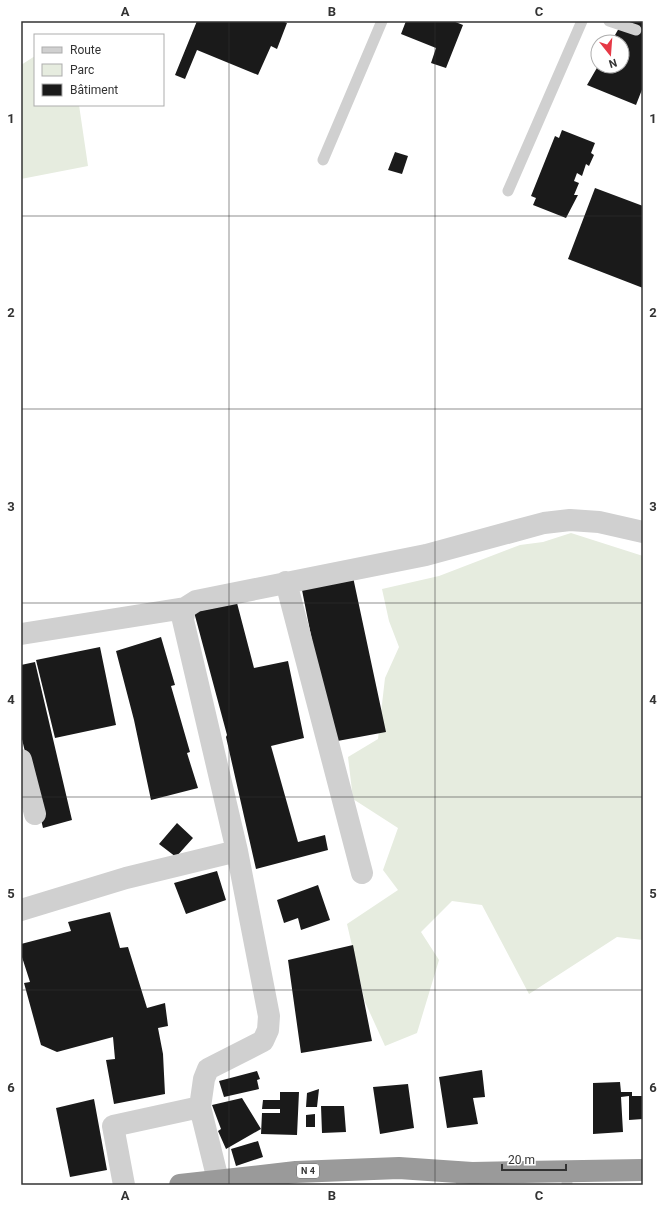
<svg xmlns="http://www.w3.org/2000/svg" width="664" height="1206" viewBox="0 0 664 1206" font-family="Roboto,sans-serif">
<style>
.green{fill:#e6ecdf}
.building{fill:#1a1a1a}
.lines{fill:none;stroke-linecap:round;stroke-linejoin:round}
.lane{stroke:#d0d0d0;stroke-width:11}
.street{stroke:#d0d0d0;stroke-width:22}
.highway{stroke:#9a9a9a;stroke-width:22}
.grid{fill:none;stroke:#333;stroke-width:1;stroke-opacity:0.55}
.labels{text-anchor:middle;stroke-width:4;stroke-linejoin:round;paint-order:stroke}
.shield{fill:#fff;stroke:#707070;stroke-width:1}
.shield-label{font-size:9px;font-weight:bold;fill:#333}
.neatline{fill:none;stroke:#333;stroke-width:1.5}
.grid-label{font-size:13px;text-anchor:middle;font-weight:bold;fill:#333}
</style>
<rect width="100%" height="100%" fill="#fff"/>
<path class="green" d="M35 56V105H79L88 166 21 179V65Z
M571 533 643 556V940L617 937 529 994 482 905 452 901 421 932 439 960 417 1033 385 1046 365 1002 347 924 398 890 383 870 398 828 353 799 348 757 378 739 385 678 399 647 389 621 382 589 439 576 520 545 543 542Z"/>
<path class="building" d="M197 21H282L287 23 277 49 271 46 258 75 197 50 185 79 175 75Z
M406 21H453L463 25 446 68 431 63 436 48 401 34Z
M623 21H643V87L636 105 587 85 598 66H622V42H611Z
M562 130 595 143 591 153 594 155 589 166 586 164 582 176 577 173 574 181 579 183 574 195H578L566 218 533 205 536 198 531 196 555 136 559 138Z
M395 152 408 156 402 174 388 170Z
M595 188 643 206V288L568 259Z
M353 577 386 732 332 742 302 590Z
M237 603 254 668 288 661 304 738 271 746 298 842 325 835 328 850 256 869 226 737 227 735 194 612Z
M161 637 175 685 171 686 190 752 187 753 198 788 151 800 134 720 116 651Z
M100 647 116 725 55 738 36 660Z
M35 662 72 820 43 828 21 735V665Z
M177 823 193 838 176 857 159 844Z
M217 871 226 900 186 914 174 883Z
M318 885 330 920 301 930 298 918 284 923 277 900Z
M110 912 120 948 128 947 147 1008 165 1003 168 1026 158 1028 163 1054 165 1094 114 1104 106 1060 115 1059 113 1037 57 1052 41 1045 24 983 30 982 21 954V944L71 931 68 922Z
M353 945 372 1041 301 1053 288 960Z
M482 1070 485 1097 473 1098 478 1124 447 1128 439 1077Z
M257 1071 260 1079 257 1080 259 1089 224 1097 219 1081Z
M620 1082 621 1092H632V1096H643V1119L629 1120V1096L621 1097 623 1132 593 1134V1083Z
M408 1084 414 1128 380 1134 373 1087Z
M319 1089 317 1107H306L307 1093Z
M280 1092H299L297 1135 261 1134 262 1113H280V1109H262L263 1100H280Z
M242 1098 261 1129 226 1149 218 1131 221 1129 212 1105Z
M94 1099 107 1170 70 1177 56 1108Z
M321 1106H344L346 1132 322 1133Z
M315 1114V1127H306V1115Z
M258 1141 263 1157 236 1166 231 1149Z"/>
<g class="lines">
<path class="lane" d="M609 21 636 30
M323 160 382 21
M508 191 582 21
M567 1183V1185"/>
<path class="street" d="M286 582 362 873
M185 608 183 620 237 851 269 1016 268 1030 263 1041 208 1069 204 1079 200 1107 218 1180
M21 634 185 608 196 601 426 555 544 523 570 520 599 522 643 532
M21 760 35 814
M21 910 126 878 237 851
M467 1184 468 1185
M124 1185 113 1126 200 1107"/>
<path class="highway" d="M180 1185 296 1172 399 1168 472 1173 643 1170"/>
</g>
<path class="grid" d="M229 21V1185M435 21V1185M21 216H643M21 409H643M21 603H643M21 797H643M21 990H643"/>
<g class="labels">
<rect class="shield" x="297" y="1164" width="22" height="14" rx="3"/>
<g class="shield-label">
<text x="308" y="1174">N 4</text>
</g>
</g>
<rect width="664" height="1206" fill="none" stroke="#ffffff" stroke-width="44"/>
<rect x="34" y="34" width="130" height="72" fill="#ffffff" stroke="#adadad"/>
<rect x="42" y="47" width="20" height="6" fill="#d0d0d0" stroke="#adadad"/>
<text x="70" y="54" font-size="12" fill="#333333">Route</text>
<rect x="42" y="64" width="20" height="12" fill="#e6ecdf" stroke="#adadad"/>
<text x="70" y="74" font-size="12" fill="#333333">Parc</text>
<rect x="42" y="84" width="20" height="12" fill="#1a1a1a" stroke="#adadad"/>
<text x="70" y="94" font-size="12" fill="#333333">Bâtiment</text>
<g transform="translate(610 54) rotate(163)"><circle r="19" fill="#ffffff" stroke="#adadad"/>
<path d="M0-3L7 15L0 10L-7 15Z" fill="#e63946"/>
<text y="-6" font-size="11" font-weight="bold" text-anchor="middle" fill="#333333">N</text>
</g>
<path d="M502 1164v6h64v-6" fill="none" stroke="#333333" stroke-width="2"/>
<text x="508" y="1164" font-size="12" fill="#333333" stroke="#ffffff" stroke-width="3" paint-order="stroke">20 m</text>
<rect x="22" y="22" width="620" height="1162" class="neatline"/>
<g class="grid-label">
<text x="125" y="16">A</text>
<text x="332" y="16">B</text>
<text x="539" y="16">C</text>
<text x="11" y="123">1</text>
<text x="653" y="123">1</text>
<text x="11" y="317">2</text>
<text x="653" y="317">2</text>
<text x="11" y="511">3</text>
<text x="653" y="511">3</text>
<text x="11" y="704">4</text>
<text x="653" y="704">4</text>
<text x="11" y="898">5</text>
<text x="653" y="898">5</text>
<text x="11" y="1092">6</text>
<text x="653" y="1092">6</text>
<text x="125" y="1200">A</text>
<text x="332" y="1200">B</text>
<text x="539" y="1200">C</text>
</g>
</svg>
